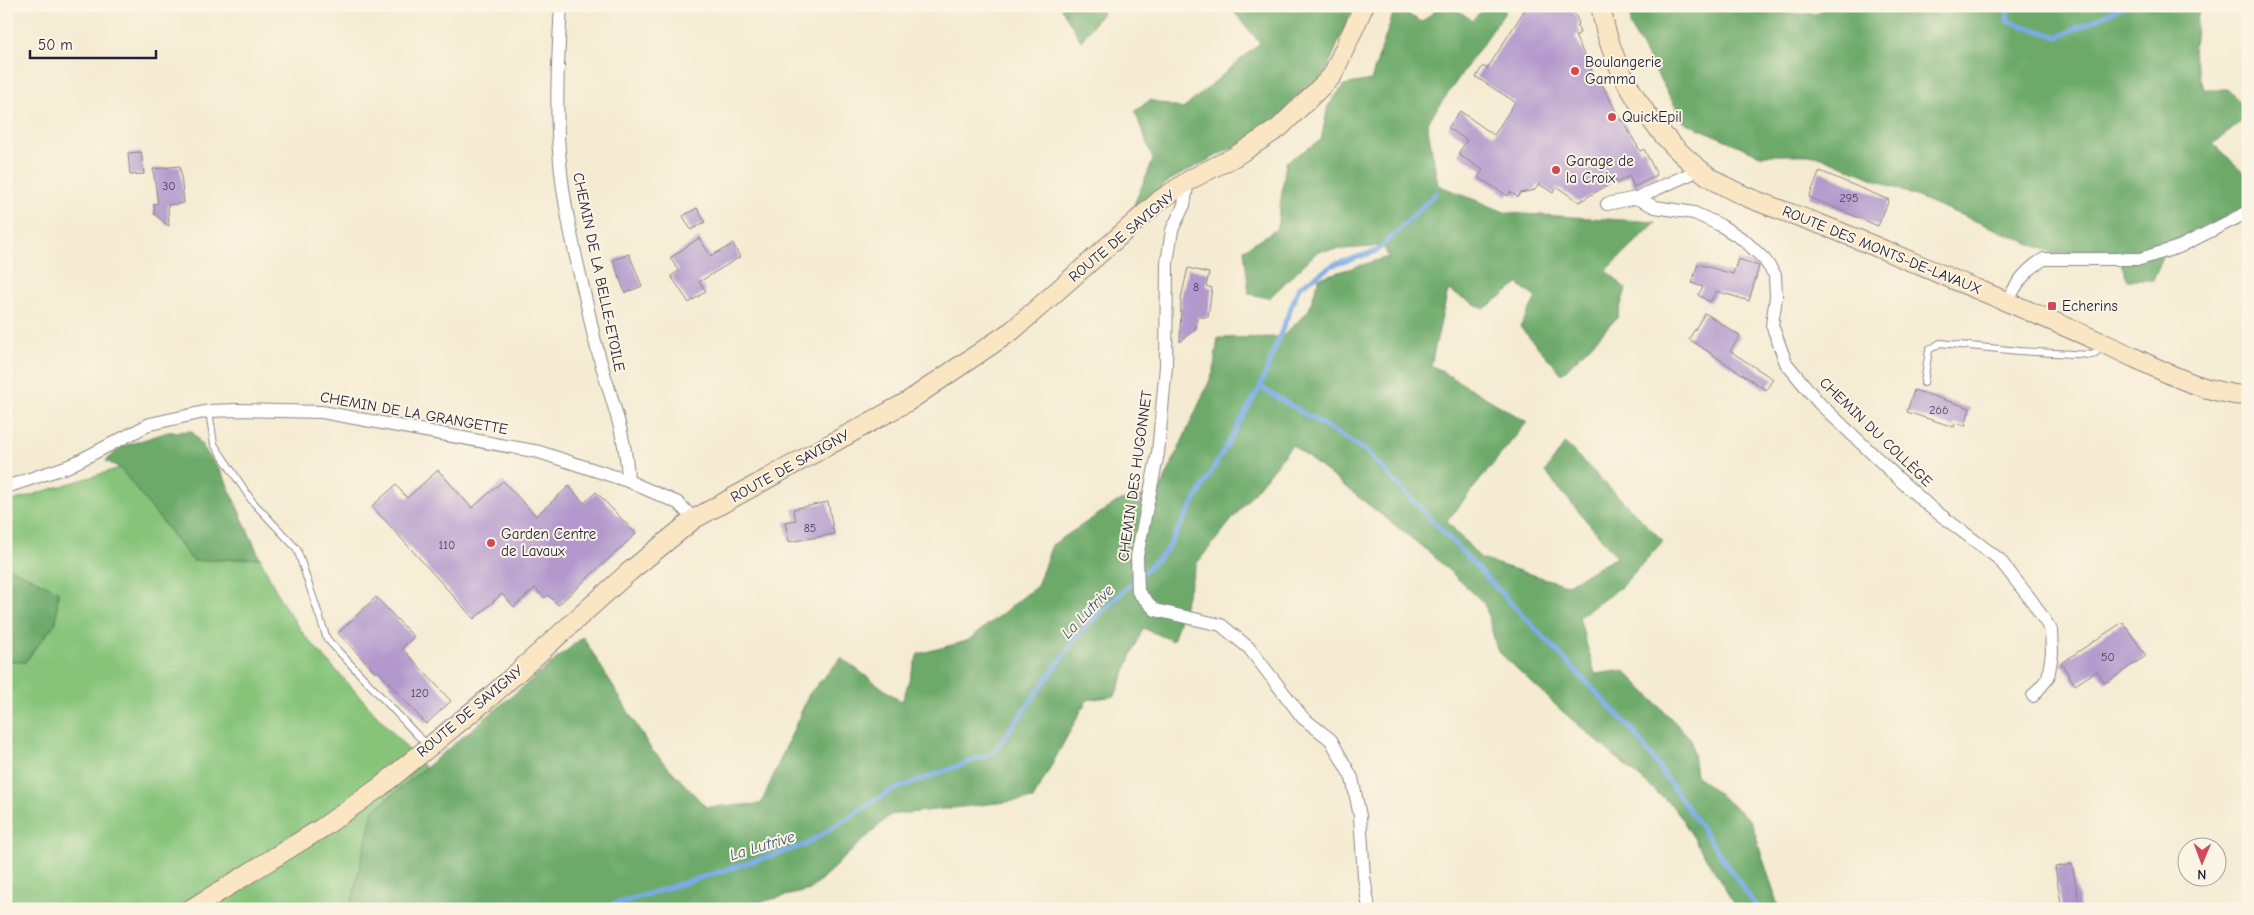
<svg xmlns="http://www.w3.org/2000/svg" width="2254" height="915" viewBox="0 0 2254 915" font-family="'Comic Neue',sans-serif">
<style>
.green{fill:#87c47a;stroke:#54735a}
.forest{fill:#6daa6a;stroke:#486652}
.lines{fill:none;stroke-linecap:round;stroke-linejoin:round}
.stream{stroke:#7aabe5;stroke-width:5}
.building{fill:#b298cc}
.lane-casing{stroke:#8b8686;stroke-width:8}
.street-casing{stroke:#8b8686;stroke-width:14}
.secondary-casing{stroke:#8b8686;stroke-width:21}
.lane{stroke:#fff;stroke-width:6}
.street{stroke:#fff;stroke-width:12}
.secondary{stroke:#fbe6c4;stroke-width:19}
.poi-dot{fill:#d1495b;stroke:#fcf5e5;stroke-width:2}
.labels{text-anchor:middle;stroke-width:4;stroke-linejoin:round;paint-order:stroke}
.number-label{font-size:12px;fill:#46405f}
.poi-label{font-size:15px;fill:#22223b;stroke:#fcf5e5;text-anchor:start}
.street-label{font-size:15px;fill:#22223b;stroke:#fcf5e5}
.water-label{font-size:16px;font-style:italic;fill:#415276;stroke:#fcf5e5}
</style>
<rect width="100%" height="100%" fill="#fcf5e5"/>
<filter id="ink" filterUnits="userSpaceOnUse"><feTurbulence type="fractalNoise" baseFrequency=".02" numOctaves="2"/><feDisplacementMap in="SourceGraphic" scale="10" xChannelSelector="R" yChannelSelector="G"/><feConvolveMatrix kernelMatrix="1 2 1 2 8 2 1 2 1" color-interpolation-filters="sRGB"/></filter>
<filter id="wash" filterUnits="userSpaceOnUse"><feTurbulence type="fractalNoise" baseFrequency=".0096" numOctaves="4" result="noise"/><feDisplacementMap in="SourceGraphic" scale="20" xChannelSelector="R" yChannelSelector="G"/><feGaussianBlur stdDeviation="1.12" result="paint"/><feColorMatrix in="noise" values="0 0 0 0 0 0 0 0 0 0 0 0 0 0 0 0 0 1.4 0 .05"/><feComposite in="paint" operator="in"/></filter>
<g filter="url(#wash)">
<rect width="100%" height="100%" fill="#f4ebd2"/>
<path class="green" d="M120 468 193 561 260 558 281 601 305 636 425 768 373 811 350 909H6V661L25 662 56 622 58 592 6 566V503Z"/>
<path class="forest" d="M1060 6H1107L1081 41Z
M1229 6H1354L1325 74 1262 132 1170 180 1130 214 1153 160 1135 111 1150 100 1183 109 1260 43Z
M1440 6H1451L1472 20 1487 6H1498L1506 11 1427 123 1438 185 1507 213 1656 222 1607 270 1626 289 1617 318 1562 374 1520 327 1536 298 1518 284 1484 309 1448 290 1431 365 1527 422 1447 521 1481 559 1566 585 1617 557 1545 472 1565 443 1663 541 1621 587 1579 617 1595 674 1624 670 1691 739 1696 775 1751 821 1779 909H1738L1675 808 1561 710 1497 650 1485 604 1429 552 1292 445 1197 563 1173 641 1143 628 1115 696 1087 700 1033 799 890 815 810 890 753 904 748 909H350L373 811 583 637 651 749 706 807 761 804 809 694 841 658 902 702 918 654 967 641 1037 586 1052 545 1117 502 1159 492 1213 373 1218 338 1282 337 1309 310 1319 278 1388 257 1384 246 1318 251 1269 298 1249 294 1244 249 1277 229 1286 162 1321 140 1328 106 1344 85 1371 80 1395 8 1422 22Z
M1631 6H1735L1736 11 1816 14 1825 6H1868L1879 11 1882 6H2205L2199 8 2193 53 2204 89H2227L2248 109V117L2213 144 2248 176V206L2168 245 2153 280H2128L2117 255 2055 254 1816 155H1760L1684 122 1630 26Z
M192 431 224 477 260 558 193 561 120 468 106 461 121 447 168 432Z
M6 566 58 591 56 622 25 662 6 661Z"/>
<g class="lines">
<path class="stream" d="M1939 6 1944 8 1947 6
M2008 6 2007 21 2058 37 2124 6
M1260 387 1365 450 1635 733 1758 909
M600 909 805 845 890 791 993 753 1083 629 1166 551 1260 387 1299 287 1333 265 1377 251 1436 193"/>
</g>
<g id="blocks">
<path class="building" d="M1527 6H1571L1579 23 1577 25 1580 33 1575 36 1598 83 1601 82 1621 121 1623 120 1640 151 1644 149 1657 175 1634 187 1629 176 1617 183 1616 180 1579 202 1557 187 1553 193 1539 184 1535 190 1520 193 1518 197 1510 192 1508 196 1478 177 1483 170 1458 154 1467 140 1448 128 1460 111 1494 135 1515 102 1476 77 1483 66 1487 69Z
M141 152 144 174 130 175 128 153Z
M180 166 184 203 168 205 169 226 154 214V204L158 203 153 169Z
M1820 171 1889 200 1878 226 1809 197Z
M697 208 705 222 691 230 683 216Z
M699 238 711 256 733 244 740 257 699 282 706 291 689 303 671 276 679 271 670 258Z
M629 254 642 286 625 293 613 260Z
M1738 259 1759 266 1749 301 1717 291 1710 302 1698 295 1703 287 1692 283 1698 264 1733 274Z
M1188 268 1209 273 1206 286 1212 288 1208 317H1197L1196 328 1180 342 1181 298Z
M1705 313 1740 336 1730 351 1773 379 1766 390 1689 339Z
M1914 390 1970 408 1965 426 1955 423 1954 427 1907 412Z
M438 470 472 508 503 481 536 516 569 486 584 503 596 492 636 534 558 605 548 595 545 598 535 588 514 607 502 594 474 619 372 506 396 485 407 498Z
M828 502 834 534 789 542 785 522 796 520 793 509Z
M376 597 414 637 402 648 451 701 426 724 378 671 376 673 338 633Z
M2123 622 2146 656 2105 683 2097 671 2075 685 2061 663Z
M2072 864 2080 909H2062L2055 867Z"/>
</g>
</g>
<g filter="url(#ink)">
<use href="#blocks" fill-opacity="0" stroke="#8b8686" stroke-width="1"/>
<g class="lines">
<g class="lane-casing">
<path id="lane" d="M1924 383 1929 350 1940 343 2019 351 2092 355 2104 347
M209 411 214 444 252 501 297 549 327 639 418 736 428 745"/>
</g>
<g class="street-casing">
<path id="street" d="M561 6C558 56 555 113 560 162 565 221 582 279 594 337 605 384 627 432 628 481
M1188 181 1184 205 1172 230 1167 263 1166 366 1158 453 1137 556 1138 592 1155 610 1221 625 1249 648 1303 718 1331 740 1352 778 1360 816 1364 877 1369 909
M1636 198 1655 207 1694 213 1720 225 1744 240 1764 259 1775 275 1776 297 1772 325 1786 363 1819 403 1900 480 1930 507 1999 559 2032 601 2051 630 2052 653 2048 678 2033 696
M1607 204 1636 198 1699 170
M2007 302C2017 283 2025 270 2044 259H2140L2179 247 2248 212
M6 487 69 466 150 424 209 411 238 410 322 412 539 452 628 481 678 503 694 519"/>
</g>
<g class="secondary-casing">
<path id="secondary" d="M1601 6C1609 68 1651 131 1699 169 1733 197 1781 209 1822 225 1875 245 1927 269 1979 290 2022 308 2065 326 2107 345 2154 366 2196 392 2248 396
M191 909 322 828 380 787 489 698 629 572 694 519 907 402 1013 330 1160 200 1193 178 1234 157 1279 128 1332 76 1364 6"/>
</g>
<use href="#lane" class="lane"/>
<use href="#street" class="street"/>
<use href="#secondary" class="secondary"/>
</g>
</g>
<g class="poi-dot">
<circle cx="1575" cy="71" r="5"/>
<circle cx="1612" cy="117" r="5"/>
<circle cx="1556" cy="170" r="5"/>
<rect x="2047" y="301" width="10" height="10" rx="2.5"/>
<circle cx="491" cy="543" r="5"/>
</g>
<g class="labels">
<g class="number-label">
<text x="169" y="190">30</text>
<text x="1849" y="202">295</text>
<text x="1196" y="291">8</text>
<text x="1939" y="414">266</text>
<text x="810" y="532">85</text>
<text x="447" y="549">110</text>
<text x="2108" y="661">50</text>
<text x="420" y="697">120</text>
</g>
<g class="poi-label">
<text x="1585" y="67">Boulangerie<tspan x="1585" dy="17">Gamma</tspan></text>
<text x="1622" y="122">QuickEpil</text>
<text x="1566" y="166">Garage de<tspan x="1566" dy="17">la Croix</tspan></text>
<text x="2062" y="311">Echerins</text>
<text x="501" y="539">Garden Centre<tspan x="501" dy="17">de Lavaux</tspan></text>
</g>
<g class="street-label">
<text transform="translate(1122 236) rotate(-40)" y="5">ROUTE DE SAVIGNY</text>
<text transform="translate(1882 250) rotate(22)" y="5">ROUTE DES MONTS-DE-LAVAUX</text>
<text transform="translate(599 272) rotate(78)" y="5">CHEMIN DE LA BELLE-ETOILE</text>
<text transform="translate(414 413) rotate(10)" y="5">CHEMIN DE LA GRANGETTE</text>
<text transform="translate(1876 432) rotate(44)" y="5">CHEMIN DU COLLÈGE</text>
<text transform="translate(790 466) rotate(-29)" y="5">ROUTE DE SAVIGNY</text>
<text transform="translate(1135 476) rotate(-82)" y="5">CHEMIN DES HUGONNET</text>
<text transform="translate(470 711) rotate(-40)" y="5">ROUTE DE SAVIGNY</text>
</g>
<g class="water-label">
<text transform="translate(1087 611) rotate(-46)" y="6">La Lutrive</text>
<text transform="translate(762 845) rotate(-17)" y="6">La Lutrive</text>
</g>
</g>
<rect width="2254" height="915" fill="none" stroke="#fcf5e5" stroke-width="25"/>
<g transform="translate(2202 862) rotate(181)"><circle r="24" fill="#fcf5e5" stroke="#a5a1a1"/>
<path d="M0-4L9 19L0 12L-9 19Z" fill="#d1495b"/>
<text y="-8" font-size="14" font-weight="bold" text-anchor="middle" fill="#22223b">N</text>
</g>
<path d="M30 50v8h126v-8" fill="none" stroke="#22223b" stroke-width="2.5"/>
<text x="38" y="50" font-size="15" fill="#22223b" stroke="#fcf5e5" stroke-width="4" paint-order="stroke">50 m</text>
</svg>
